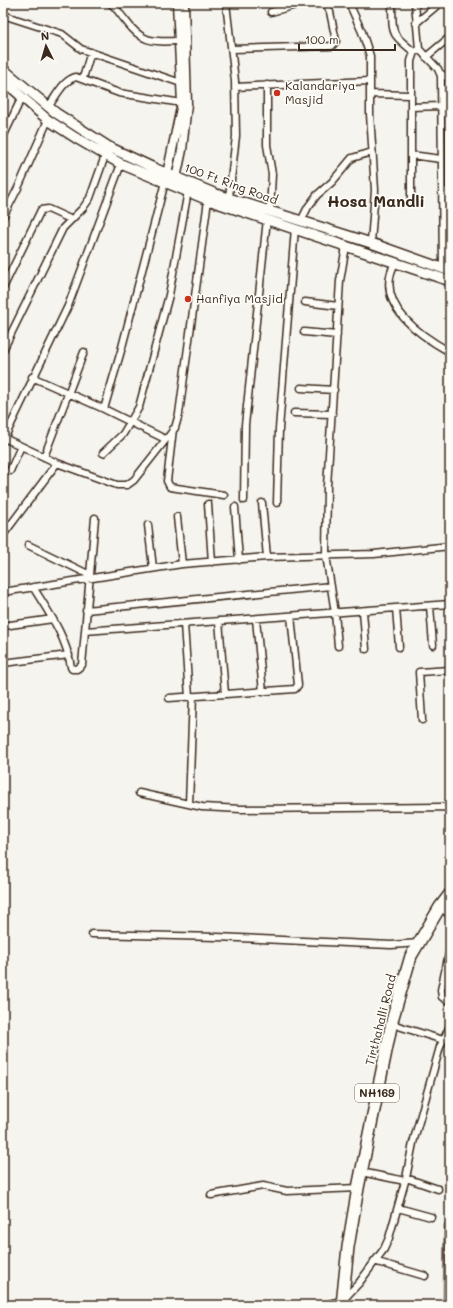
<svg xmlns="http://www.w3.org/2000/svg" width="453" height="1308" viewBox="0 0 453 1308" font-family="Mali,sans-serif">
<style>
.water{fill:#b4aca4;stroke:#84786e}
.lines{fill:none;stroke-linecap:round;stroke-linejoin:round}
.shore{stroke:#6b5e54;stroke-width:1}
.street-casing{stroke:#3b2a1e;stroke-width:9}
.secondary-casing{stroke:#3b2a1e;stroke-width:11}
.primary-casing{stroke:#3b2a1e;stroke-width:12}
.highway-casing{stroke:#3b2a1e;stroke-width:14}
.street{stroke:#fdfcf7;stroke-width:6}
.secondary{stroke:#fdfcf7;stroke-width:8}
.primary{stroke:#fdfcf7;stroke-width:9}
.highway{stroke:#fdfcf7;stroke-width:11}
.poi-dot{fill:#c8321e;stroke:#fdfcf7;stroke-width:1.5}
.labels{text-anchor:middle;stroke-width:3.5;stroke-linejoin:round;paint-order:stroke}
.shield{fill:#fdfcf7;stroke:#75695f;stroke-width:1}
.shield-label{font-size:11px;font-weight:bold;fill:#3b2a1e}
.poi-label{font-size:12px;fill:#3b2a1e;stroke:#fdfcf7;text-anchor:start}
.street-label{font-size:12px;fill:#3b2a1e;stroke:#fdfcf7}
.district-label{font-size:16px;font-weight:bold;fill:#3b2a1e;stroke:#fdfcf7}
</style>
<rect width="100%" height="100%" fill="#f5f4ee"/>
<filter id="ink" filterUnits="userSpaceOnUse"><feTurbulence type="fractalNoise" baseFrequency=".025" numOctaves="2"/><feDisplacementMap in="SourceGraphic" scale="8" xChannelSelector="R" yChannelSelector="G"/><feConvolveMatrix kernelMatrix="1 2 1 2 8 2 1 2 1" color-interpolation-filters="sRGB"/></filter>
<g filter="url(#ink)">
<path class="water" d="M450 1214V1305H443L444 1225Z"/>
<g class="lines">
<path class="shore" d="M447 1305 448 1226 450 1223"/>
<g class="street-casing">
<path id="street" d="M110 3C116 7 120 14 125 20 142 43 152 42 179 41
M226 3 235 81 236 136 229 197
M349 3 362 32 370 56V114L375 190 371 243
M392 3C393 34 389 32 414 52
M415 3 419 49 438 69 441 76 443 269
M271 12 303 3
M3 15 62 34 81 49 181 83
M416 23 440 3
M232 49 332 46 336 41 330 12 326 3
M426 57 450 37
M440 73 450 79
M83 78 91 52
M267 85V145L272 174 270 211
M235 87 370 81
M370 94 410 95
M48 107C56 97 63 80 76 77L119 93 182 103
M411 107 441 106
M3 137 22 97
M411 155 441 159
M442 193 450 190
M411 200V61L414 52 419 49
M3 217 18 188 48 120
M301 221 308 207 317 195 332 182 352 158 372 152
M395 263C373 304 419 335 450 352
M3 288 41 210 48 209 70 219
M305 302 338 306
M304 332 337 335
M3 350 63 228 83 208 90 198 105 156
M32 377 104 409 165 439
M301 388 334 390
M104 409 121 351 165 182
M294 413 332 414
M173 429 167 481 170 487 224 495
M4 438 57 463 117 485H127L134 480 175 428 179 414 208 200
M3 441 68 306 121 164
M103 453 123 434 139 407 169 295 188 191
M44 457 84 352
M10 471 21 446
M244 500 245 425 267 219
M262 503 267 557
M277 503 279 429 295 228
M208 504 212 562
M235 507 239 560
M177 517 182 564
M148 525 153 568
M3 535 57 463
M28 545 90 575
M33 587C49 613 66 636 71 667L72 669H77L82 665 95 518
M3 592 182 564 267 557 374 554 450 546
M430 606 433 645
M396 608 399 647
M86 610 331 586
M363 611 366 649
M256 619 263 692
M219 621 225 694
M184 624 189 697
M3 626 53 619
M85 631 450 604
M338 646 335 613 326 555 327 486 340 281 346 246
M3 663 69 655
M169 698 295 689 298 685 291 616
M422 720 419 672 450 670
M139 793 202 807 241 809 441 807 450 808
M189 804 193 696
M440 907 450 915
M92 934 217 937 391 945 419 943
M450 949 441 990 442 997 450 1002
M392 1024 443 1040
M361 1172 405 1181
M406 1178 438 1189
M211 1195 263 1186 287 1191 358 1188
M398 1208 431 1217
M374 1261 425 1276
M344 1299 359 1283 384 1249 389 1238 406 1178 413 1143 440 1047 450 1026"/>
</g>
<g class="secondary-casing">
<path id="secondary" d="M166 179 182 103 177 3
M175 183 182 150 187 104 184 3
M329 1305 343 1301"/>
</g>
<g class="primary-casing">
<path id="primary" d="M3 69 56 113 109 147 156 169 216 194 371 243 450 271
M3 80 48 120 76 138 121 164 208 200 450 281"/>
</g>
<g class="highway-casing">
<path id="highway" d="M342 1305 348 1247 358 1188 393 1017 411 956 440 907 450 894"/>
</g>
<use href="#street" class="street"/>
<use href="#secondary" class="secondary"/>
<use href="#primary" class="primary"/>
<use href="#highway" class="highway"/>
</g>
</g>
<g class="poi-dot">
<circle cx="277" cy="93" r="4"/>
<circle cx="188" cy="299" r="4"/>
</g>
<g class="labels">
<rect class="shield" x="355" y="1084" width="44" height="18" rx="3"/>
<g class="shield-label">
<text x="377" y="1097">NH169</text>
</g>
<g class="poi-label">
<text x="285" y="90">Kalandariya<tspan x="285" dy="14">Masjid</tspan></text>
<text x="196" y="303">Hanfiya Masjid</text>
</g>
<g class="street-label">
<text transform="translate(231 184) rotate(20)" y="4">100 Ft Ring Road</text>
<text transform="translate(381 1020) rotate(-76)" y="4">Tirthahalli Road</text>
</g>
<g class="district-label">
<text x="376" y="207">Hosa Mandli</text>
</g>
</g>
<rect width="453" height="1308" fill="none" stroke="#fdfcf7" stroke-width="16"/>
<rect x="8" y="8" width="437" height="1292" fill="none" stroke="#3b2a1e" stroke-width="1.5" filter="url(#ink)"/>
<g transform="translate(46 46) rotate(355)" stroke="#fdfcf7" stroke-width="3" paint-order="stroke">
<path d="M0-3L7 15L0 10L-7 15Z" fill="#3b2a1e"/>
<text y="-6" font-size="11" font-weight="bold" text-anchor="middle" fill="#3b2a1e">N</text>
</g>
<path d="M299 44v6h96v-6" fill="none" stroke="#3b2a1e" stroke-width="2"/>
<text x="305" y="44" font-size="12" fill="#3b2a1e" stroke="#fdfcf7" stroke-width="3" paint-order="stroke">100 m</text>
</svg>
